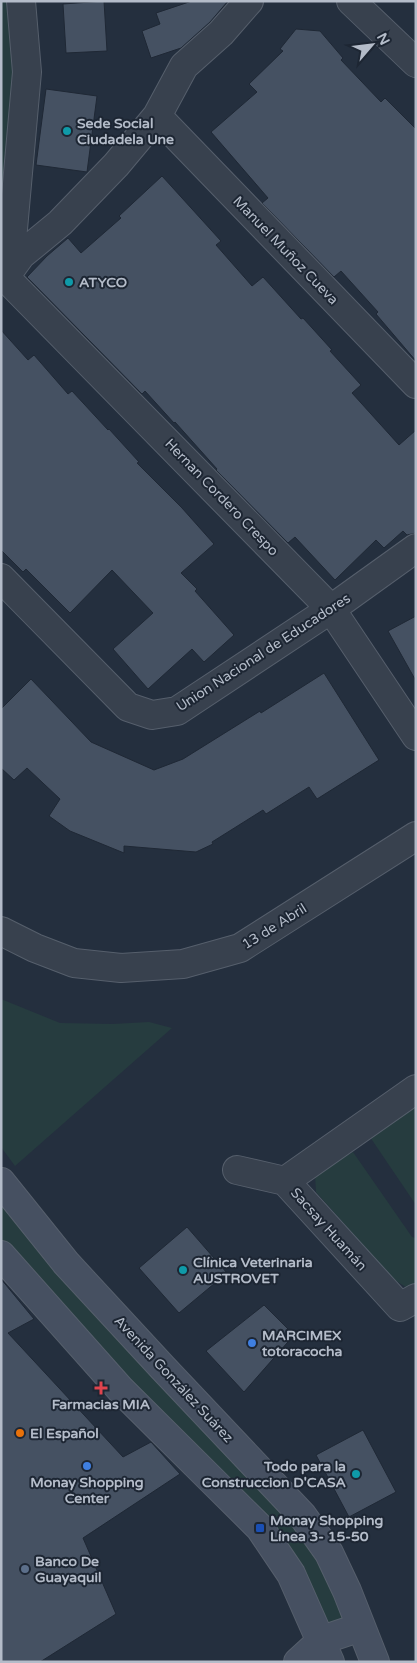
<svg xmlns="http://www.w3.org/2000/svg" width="417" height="1663" viewBox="0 0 417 1663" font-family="'Varela Round',sans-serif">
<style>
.green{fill:#263c3f}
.building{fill:#455162;stroke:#1f2835}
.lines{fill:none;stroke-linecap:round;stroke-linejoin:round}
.minor-casing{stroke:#565f6c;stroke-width:30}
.secondary-casing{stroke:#565f6c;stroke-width:30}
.minor{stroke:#38414e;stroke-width:28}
.secondary{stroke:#465061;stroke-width:28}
.culture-dot{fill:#0f9aa8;stroke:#1d2633;stroke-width:2}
.shop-dot{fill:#3f7fe0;stroke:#1d2633;stroke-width:2}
.health-dot{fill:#e0444e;stroke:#1d2633;stroke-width:2}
.food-dot{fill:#e8710a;stroke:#1d2633;stroke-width:2}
.transit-dot{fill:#1a4fb4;stroke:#1d2633;stroke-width:2}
.service-dot{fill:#5c6f8a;stroke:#1d2633;stroke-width:2}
.labels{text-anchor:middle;stroke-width:4;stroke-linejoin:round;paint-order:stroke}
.poi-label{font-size:14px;font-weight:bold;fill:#b4bcc9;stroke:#1d2633;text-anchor:start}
.street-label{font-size:14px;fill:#b4bcc9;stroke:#1d2633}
</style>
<rect width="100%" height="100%" fill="#242f3e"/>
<path class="green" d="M1 1H17L19 14 1 229Z
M1 999 60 1023 113 1024 149 1022 172 1028 15 1166 1 1147Z
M416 1107V1205L370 1137Z
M353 1152 412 1237 416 1238V1288L409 1289 393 1279 316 1192 315 1175Z
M1 1182 302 1515 361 1627 322 1640 291 1573 1 1255Z"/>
<path class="building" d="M104 1 107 51 66 53 63 4Z
M192 1H228L210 22 181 48 151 58 142 31 160 24 156 13Z
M296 29 320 31 343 58 341 60 381 102 385 98 416 129V361L376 314 378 312 341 271 334 277 262 203 268 198 211 132 257 92 249 84 283 51 280 49Z
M46 89 97 96 87 172 36 165Z
M162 176 221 241 216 245 252 286 263 277 301 319 303 318 332 350 330 351 361 385 352 393 399 445 416 430V533L407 535 403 531 384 548 376 540 335 580 295 537 288 543 216 470 217 469 175 422 174 423 145 391 142 394 27 277 47 256 68 238 81 253 121 218 119 216Z
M1 330 28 360 34 355 68 394 72 391 108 430 109 429 139 462 137 463 182 508 214 544 181 573 197 589 195 591 234 635 204 662 192 649 148 689 113 649 153 613 112 570 70 613 26 569 23 572 1 550Z
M416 616V681L388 631Z
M324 673 379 760 317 799 309 787 266 814 263 810 212 842 213 844 196 852 124 846V853L70 831 49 816 60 799 27 768 14 780 1 768V709L31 679 91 742 154 770 183 759 260 711 261 713Z
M187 1227 227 1273 179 1313 139 1268Z
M1 1279 34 1319 8 1333 123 1457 151 1442 180 1474 83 1538 116 1614 40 1662H1Z
M264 1305 294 1335 244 1392 206 1351Z
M363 1430 396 1492 349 1517 316 1455Z"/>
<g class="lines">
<g class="minor-casing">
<path id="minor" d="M249 1 221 33 184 66 157 116 116 165 60 223 21 255 5 277 331 609 416 736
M351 1 416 63
M157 116 416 384
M6 276 13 229 27 72 21 1
M1 578 128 707 152 715 177 711 331 609 416 548
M1 931 35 948 74 963 121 968 183 964 240 948 416 836
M416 1089 285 1181 400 1307 416 1298
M237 1170 285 1181"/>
</g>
<g class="secondary-casing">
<path id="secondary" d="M1 1182 66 1263 163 1368 302 1515 329 1553 347 1591 375 1662
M1 1255 121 1390 260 1528 291 1574 330 1662
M298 1662 322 1640 361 1627"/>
</g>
<use href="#minor" class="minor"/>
<use href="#secondary" class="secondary"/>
</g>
<g class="culture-dot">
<circle cx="67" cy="131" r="5"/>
<circle cx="69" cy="282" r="5"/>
<circle cx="183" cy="1270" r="5"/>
<circle cx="356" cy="1474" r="5"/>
</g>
<g class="shop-dot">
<circle cx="252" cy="1343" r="5"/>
<circle cx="87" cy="1466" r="5"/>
</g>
<path class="health-dot" d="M98.5 1380.5h5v5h5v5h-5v5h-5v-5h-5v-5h5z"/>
<circle class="food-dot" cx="20" cy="1433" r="5"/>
<rect class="transit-dot" x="255" y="1523" width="10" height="10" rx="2.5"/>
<circle class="service-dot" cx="25" cy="1569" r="5"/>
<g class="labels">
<g class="poi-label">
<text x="77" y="128">Sede Social<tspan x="77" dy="16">Ciudadela Une</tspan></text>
<text x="79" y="287">ATYCO</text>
<text x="193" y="1267">Clínica Veterinaria<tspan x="193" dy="16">AUSTROVET</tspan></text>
<text x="262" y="1340">MARCIMEX<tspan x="262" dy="16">totoracocha</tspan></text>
<text x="101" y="1409" text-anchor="middle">Farmacias MIA</text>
<text x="30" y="1438">El Español</text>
<text x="346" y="1471" text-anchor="end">Todo para la<tspan x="346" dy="16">Construccion D'CASA</tspan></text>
<text x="87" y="1487" text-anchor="middle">Monay Shopping<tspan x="87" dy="16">Center</tspan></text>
<text x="270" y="1525">Monay Shopping<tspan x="270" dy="16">Línea 3- 15-50</tspan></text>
<text x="35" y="1566">Banco De<tspan x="35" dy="16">Guayaquil</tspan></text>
</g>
<g class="street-label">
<text transform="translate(286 250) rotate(46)" y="5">Manuel Muñoz Cueva</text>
<text transform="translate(222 497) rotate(46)" y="5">Hernan Cordero Crespo</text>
<text transform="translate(263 652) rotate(-33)" y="5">Union Nacional de Educadores</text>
<text transform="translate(274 926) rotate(-32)" y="5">13 de Abril</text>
<text transform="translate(329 1229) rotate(48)" y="5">Sacsay Huamán</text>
<text transform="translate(174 1379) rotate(47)" y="5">Avenida González Suárez</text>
</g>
</g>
<rect width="417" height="1663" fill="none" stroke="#b4bcc9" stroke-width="5"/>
<g transform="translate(372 45) rotate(62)" stroke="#1d2633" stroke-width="4" paint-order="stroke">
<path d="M0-4L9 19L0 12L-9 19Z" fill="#b4bcc9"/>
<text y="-8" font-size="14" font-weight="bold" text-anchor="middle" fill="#b4bcc9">N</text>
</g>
</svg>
